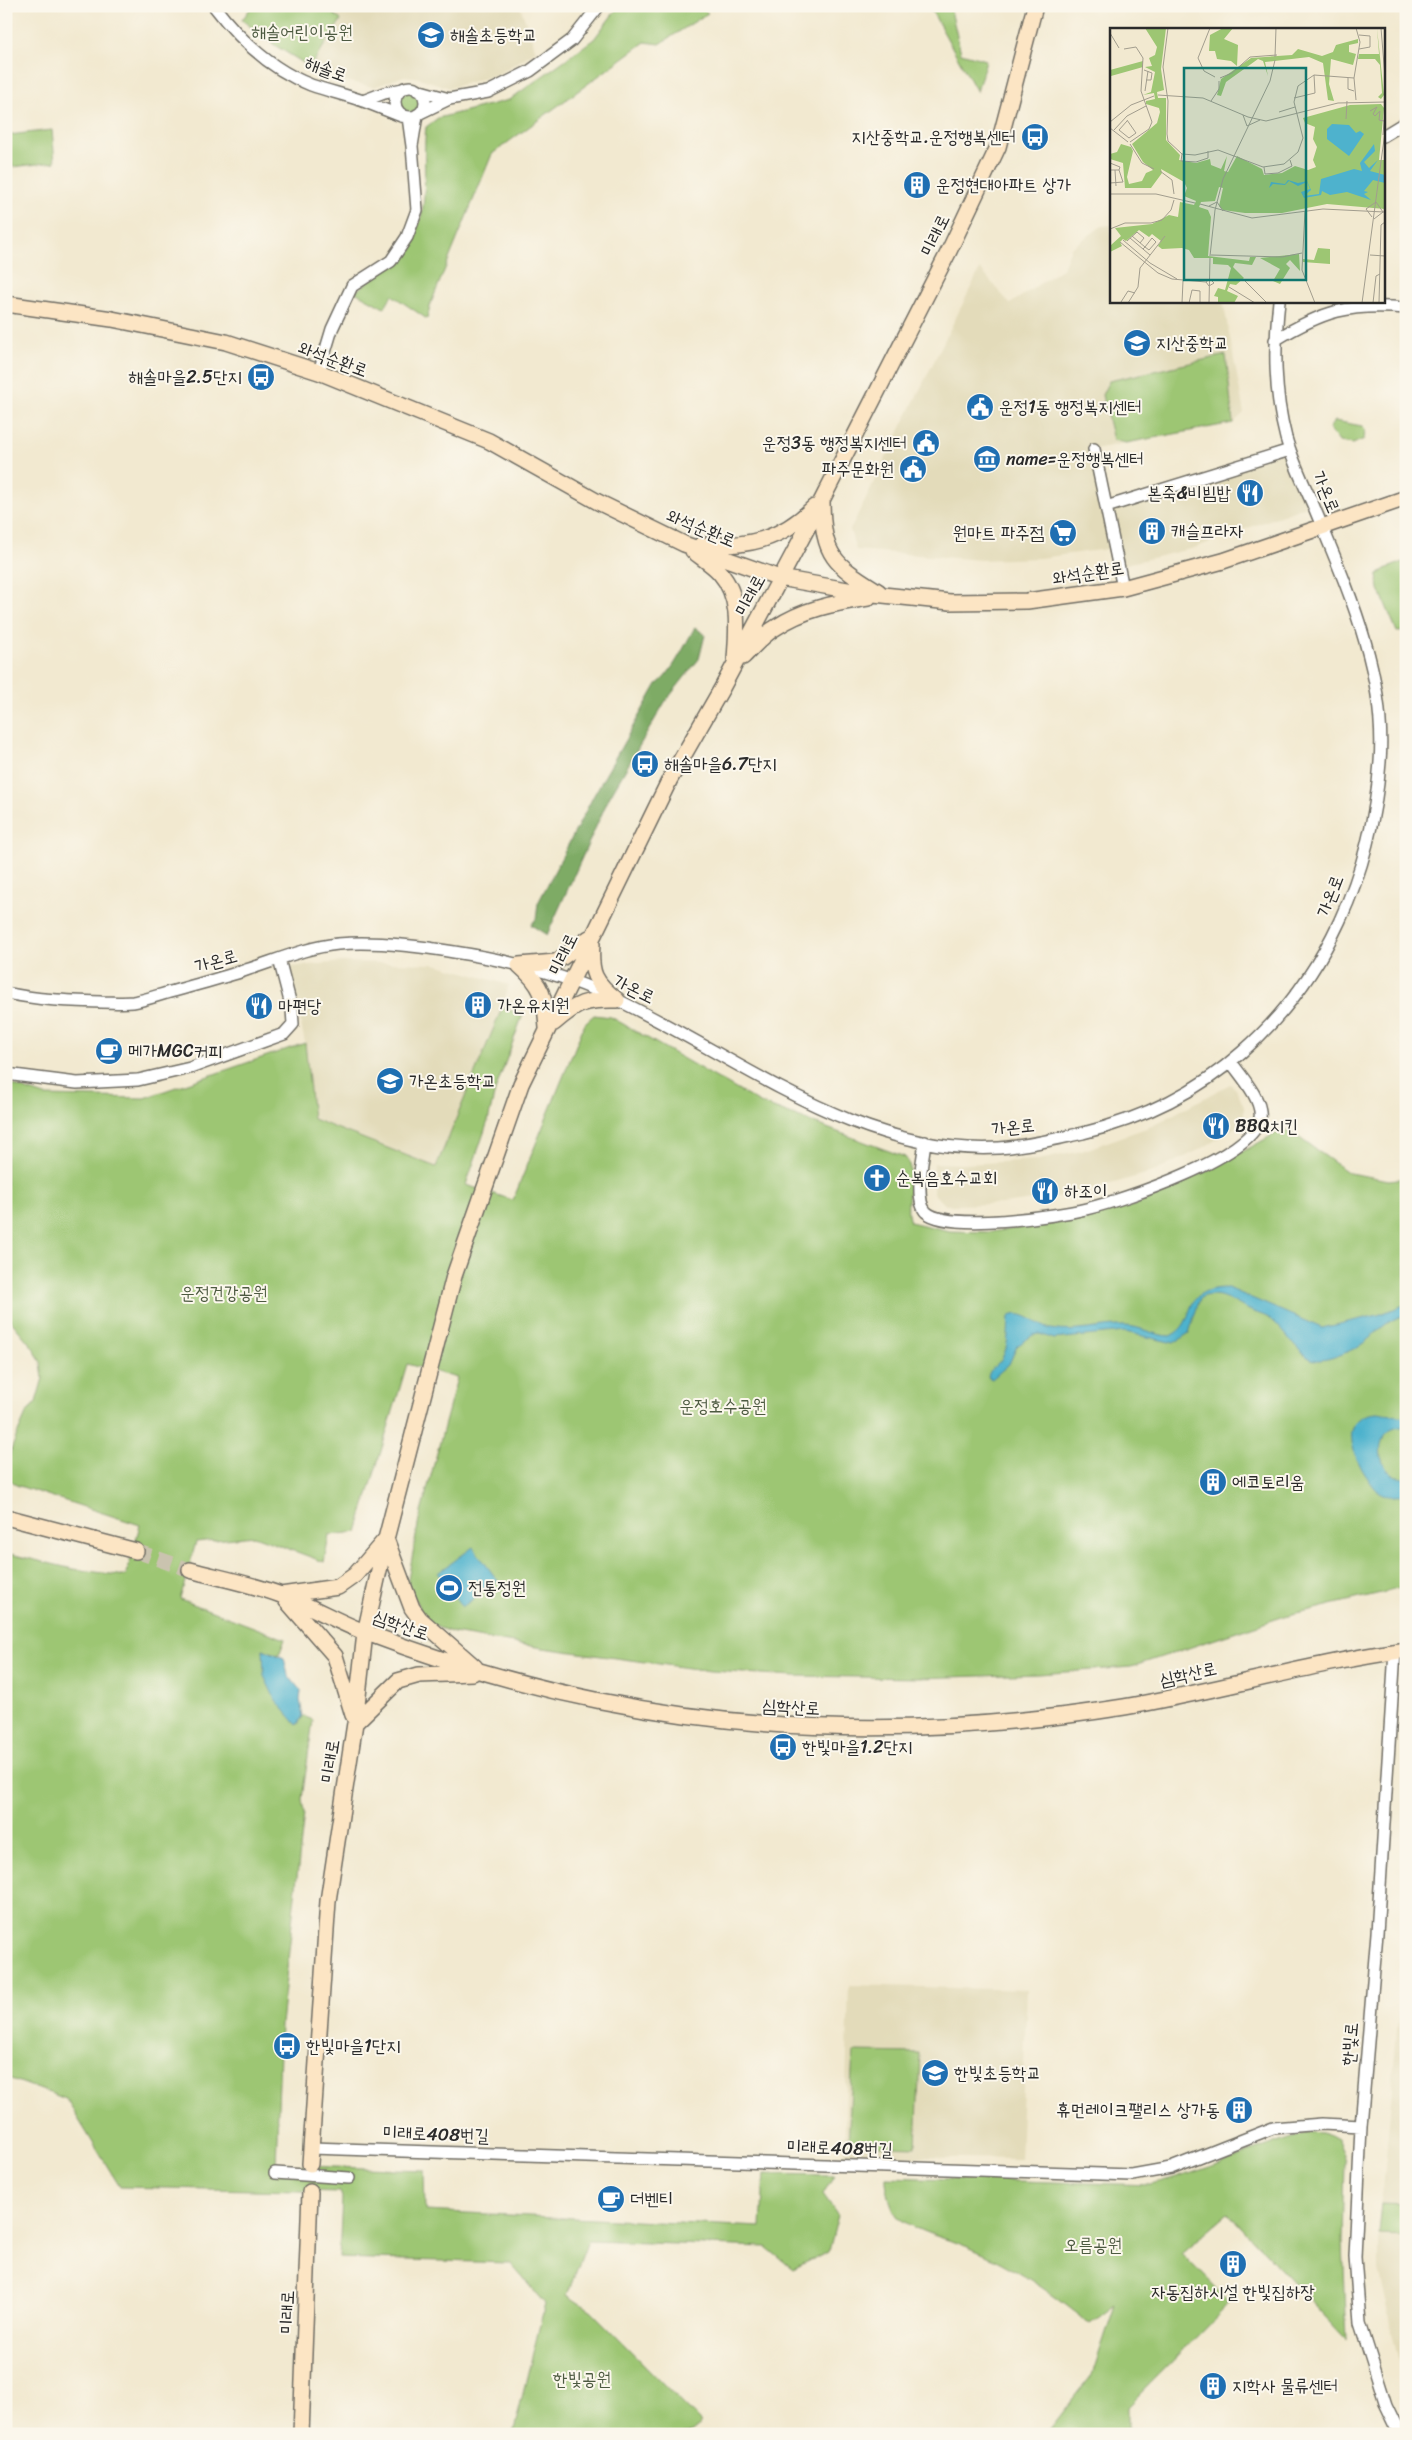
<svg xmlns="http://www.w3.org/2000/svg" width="1412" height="2440" viewBox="0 0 1412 2440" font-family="Sriracha,'Poor Story',sans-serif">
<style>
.built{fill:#e3dbba}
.green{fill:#9dc673;stroke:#64784f}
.forest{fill:#7eab65;stroke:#546b48}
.water{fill:#4eb2cd;stroke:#3c6e7c}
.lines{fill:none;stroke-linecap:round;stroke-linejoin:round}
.secondary-tunnel{stroke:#cac3af;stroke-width:15;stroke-dasharray:15 8;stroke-linecap:butt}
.street-casing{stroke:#716e65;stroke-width:14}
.secondary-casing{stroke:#716e65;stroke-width:18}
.street{stroke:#fff;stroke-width:11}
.secondary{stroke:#fce5c4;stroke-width:15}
.labels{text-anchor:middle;stroke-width:4;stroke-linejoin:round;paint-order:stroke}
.park-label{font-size:18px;fill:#4d5a41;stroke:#fbf7ec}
.poi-label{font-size:18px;fill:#2b2b2b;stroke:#fbf7ec;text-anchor:start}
.street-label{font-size:18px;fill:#2b2b2b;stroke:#fbf7ec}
.inset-road{fill:none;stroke:#a29d8e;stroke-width:1}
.view{fill:#0f766e;fill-opacity:0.15;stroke:#0f766e;stroke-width:2.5}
.inset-edge{fill:none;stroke:#2b2b2b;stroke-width:2.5}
</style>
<rect width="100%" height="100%" fill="#fbf7ec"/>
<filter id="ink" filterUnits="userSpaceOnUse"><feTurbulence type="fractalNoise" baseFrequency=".02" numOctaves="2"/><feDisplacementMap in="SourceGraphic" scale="10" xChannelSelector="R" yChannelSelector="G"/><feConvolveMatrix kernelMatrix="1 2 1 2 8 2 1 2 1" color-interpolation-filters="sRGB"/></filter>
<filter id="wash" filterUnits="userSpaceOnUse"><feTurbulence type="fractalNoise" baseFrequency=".0096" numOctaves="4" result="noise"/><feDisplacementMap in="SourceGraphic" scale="20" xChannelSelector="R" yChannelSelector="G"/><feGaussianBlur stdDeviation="1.12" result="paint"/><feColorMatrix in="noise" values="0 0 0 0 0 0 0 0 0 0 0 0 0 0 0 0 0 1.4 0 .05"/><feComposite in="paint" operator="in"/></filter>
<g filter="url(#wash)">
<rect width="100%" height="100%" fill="#f2e9d0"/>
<path class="built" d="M324 6H520L536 51 498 74 450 88 416 77 404 76 374 87 340 80 310 67 341 20Z
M1111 225V301H1223L1244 413 1233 423 1094 449 1106 507 1290 450 1312 504 1194 548 1118 566 1114 548 1040 558 981 560 856 550 850 530 980 269 1010 304 1063 268 1071 248 1102 226Z
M342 962 435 964 509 985 502 1008 436 1167 313 1119 305 1043 289 967Z
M1230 1084 1236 1089 1244 1107V1117L1237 1126 1203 1148 1156 1171 1072 1195 1002 1204 945 1205 933 1193 934 1163 966 1164 1038 1160 1082 1151 1152 1126Z
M849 1985 1027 1990 1020 2159 844 2156Z
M1400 1996 1406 1997V2204L1382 2203Z
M1379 2235 1406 2236V2390L1379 2270Z"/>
<path class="green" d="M252 6H324L341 20 310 67 276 46 242 20Z
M619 6H701L708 13 660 44 645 42 492 154 431 303 427 319 392 295 384 308 355 292C376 275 403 257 415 233 430 207 422 158 426 127L438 118 509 100 594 39Z
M929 6H950L961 53 986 60 977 92Z
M399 102a11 11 0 1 1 22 0a11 11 0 1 1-22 0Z
M52 130 55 162 12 167 9 135Z
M1226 355 1233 423 1126 443 1113 440 1102 395 1109 381Z
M1335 421 1362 426 1365 430 1364 439 1353 444 1339 442 1329 428Z
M1406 561V631L1397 632 1379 589 1377 576 1385 569Z
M502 1008 523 1014 495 1091 488 1121 466 1185 513 1200 585 1023 594 1015 611 1017 760 1103 905 1157C919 1175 902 1201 910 1222L950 1231 989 1232 1076 1221 1136 1205 1209 1170 1282 1130 1291 1132 1349 1173 1389 1180 1406 1178V1587L1285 1616 1131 1667 1039 1674 919 1678 794 1676 710 1671 543 1648 454 1633 428 1624 407 1585 419 1520 457 1378 407 1364 357 1532 329 1535 324 1562 254 1536 196 1542 180 1599 285 1639 279 1655 263 1649 297 1725 303 1716 313 1720 302 1799 304 1813 281 2024 276 2165 424 2170 425 2211 761 2227 764 2174 834 2175 823 2194 838 2215 829 2251 793 2269 766 2247 588 2241 567 2295 591 2311 702 2423 688 2434H513L545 2304 510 2263 339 2258 342 2197 340 2192 120 2187 66 2099 6 2077V1553L73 1569 126 1576 140 1525 16 1485 7 1478 8 1459 16 1437 26 1414 36 1402 43 1378 41 1363 34 1349 6 1315V1083L45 1096 144 1098 305 1043 313 1119 436 1167Z
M853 2052 920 2053 916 2147 848 2145Z
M1307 2132 1323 2133 1336 2140 1345 2160 1343 2242 1347 2340 1228 2213 1181 2253 1230 2303 1128 2406V2434H1046L1092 2375 1115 2305 1090 2324C1052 2293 1014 2266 968 2247 946 2238 919 2233 900 2219 892 2213 885 2187 886 2177L1152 2185C1205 2171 1255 2149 1307 2132Z
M1382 2203 1406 2204V2236L1379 2235Z"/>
<path class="forest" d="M695 627 705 635 699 659 665 702 609 798 547 935 531 925 536 919 538 903 594 795 657 684C671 675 686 643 695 627Z"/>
<path class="water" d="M1228 1288 1322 1328 1378 1315 1404 1305 1406 1315C1386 1319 1377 1334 1362 1344 1351 1351 1324 1364 1311 1359 1298 1353 1285 1331 1273 1321 1266 1315 1258 1314 1249 1310 1233 1303 1219 1289 1200 1298L1189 1333 1174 1343 1125 1332 1054 1339 1040 1334 1033 1335 1017 1346 1009 1364 992 1379 988 1377C989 1369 998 1365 1002 1358 1009 1347 1008 1329 1009 1317 1022 1308 1037 1326 1051 1329 1076 1334 1100 1325 1125 1326 1140 1326 1155 1336 1170 1336 1201 1322 1176 1288 1228 1288Z
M1378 1413 1406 1417V1427C1370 1424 1374 1478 1406 1478V1495C1399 1496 1389 1497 1383 1494 1375 1491 1370 1481 1365 1474 1351 1452 1339 1415 1378 1413Z
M473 1547 498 1581 462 1607 438 1573Z
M263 1649 284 1658 288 1675 301 1691 300 1700 303 1716 297 1725 275 1699 264 1676Z"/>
</g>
<g filter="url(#ink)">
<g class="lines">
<path class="secondary-tunnel" d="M136 1551 190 1570"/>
<g class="street-casing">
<path id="street" d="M214 6C239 39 272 70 311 85 328 91 346 95 363 101
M395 102a15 15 0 1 1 30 0a15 15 0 1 1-30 0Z
M403 89 384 93 363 101 401 116 408 117 412 146 417 115
M417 90 449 99
M420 113 449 99 488 92 530 71 572 40 599 6
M1383 136 1406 122
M1275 340C1323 311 1349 303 1406 308
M319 372 332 329 352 286 391 261 407 237 417 210 412 146
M1094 449 1123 588
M1106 507 1290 450
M6 993C38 1000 68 1001 101 1002 111 1002 123 1003 133 1002 147 1000 161 994 174 991 198 984 222 978 246 970 275 961 307 947 338 944 374 941 418 946 454 952 507 960 559 973 607 995 732 1052 855 1156 999 1148 1027 1146 1055 1139 1083 1133 1141 1119 1197 1092 1242 1052 1326 979 1372 873 1380 762 1387 674 1347 587 1314 507 1304 485 1293 462 1286 438 1274 392 1274 348 1279 301
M6 1074 77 1083 138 1080 190 1068 284 1034 293 1024 292 1009 279 959
M925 1142C923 1158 914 1200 926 1212 948 1232 1057 1216 1086 1209 1123 1200 1253 1157 1260 1118 1263 1100 1241 1076 1231 1062
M1395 1651 1377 1933 1361 2126 1355 2257 1360 2323 1386 2405 1400 2434
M311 2148 1132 2175 1171 2168 1273 2128 1322 2124 1361 2126
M275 2173 349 2178"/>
</g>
<g class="secondary-casing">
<path id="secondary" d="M6 304 112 319 226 342 319 372 489 441 598 502 684 544 780 578 864 593 950 602 1027 601 1123 588 1223 561 1406 498
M822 502C823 557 834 564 879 592
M701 545C747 547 780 541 814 507
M693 551C702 558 713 565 720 573 741 597 737 630 735 659
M743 657C753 647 763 635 775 628 803 609 835 603 868 598
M592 944C590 973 594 982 617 1000
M519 965 556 962 589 938
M519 965C543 986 545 996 547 1028
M554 1023C577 1003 586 999 617 1000
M6 1517 136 1551
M386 1539 412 1608 420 1619 475 1667
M190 1570C220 1578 252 1584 281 1595 310 1605 337 1622 367 1633 443 1662 521 1685 601 1701 774 1736 950 1735 1124 1707 1218 1691 1311 1663 1406 1650
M281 1595 338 1587 355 1575 385 1540
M286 1600 335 1656 353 1715
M355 1723 398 1681 419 1675 473 1673
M310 2164 328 1901 355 1723 365 1633 386 1539 454 1276 521 1084 670 779 722 688 822 500 949 251 998 147 1035 6
M301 2434 310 2192"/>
</g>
<use href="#street" class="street"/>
<use href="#secondary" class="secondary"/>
</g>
</g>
<defs>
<g id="school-disc" transform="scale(1.4375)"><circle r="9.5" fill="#1f6fb2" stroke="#fbf7ec"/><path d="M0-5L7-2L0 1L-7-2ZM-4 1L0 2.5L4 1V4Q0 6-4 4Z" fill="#fff"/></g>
<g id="bus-disc" transform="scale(1.4375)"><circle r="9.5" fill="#1f6fb2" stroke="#fbf7ec"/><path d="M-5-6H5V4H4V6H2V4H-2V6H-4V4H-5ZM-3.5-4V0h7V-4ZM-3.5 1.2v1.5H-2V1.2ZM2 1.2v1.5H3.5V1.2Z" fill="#fff"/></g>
<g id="building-disc" transform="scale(1.4375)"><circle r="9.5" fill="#1f6fb2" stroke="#fbf7ec"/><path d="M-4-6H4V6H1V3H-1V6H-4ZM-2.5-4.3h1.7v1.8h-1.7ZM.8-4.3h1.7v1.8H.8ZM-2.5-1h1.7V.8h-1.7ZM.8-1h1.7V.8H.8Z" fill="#fff"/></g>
<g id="civic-disc" transform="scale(1.4375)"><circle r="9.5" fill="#1f6fb2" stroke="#fbf7ec"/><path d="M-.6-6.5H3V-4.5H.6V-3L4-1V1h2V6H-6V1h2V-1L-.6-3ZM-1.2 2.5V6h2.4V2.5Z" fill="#fff"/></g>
<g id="museum-disc" transform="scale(1.4375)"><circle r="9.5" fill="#1f6fb2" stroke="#fbf7ec"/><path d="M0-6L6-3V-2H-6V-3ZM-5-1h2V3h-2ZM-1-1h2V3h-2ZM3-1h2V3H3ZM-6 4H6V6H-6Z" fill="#fff"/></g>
<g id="restaurant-disc" transform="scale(1.4375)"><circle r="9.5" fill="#1f6fb2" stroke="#fbf7ec"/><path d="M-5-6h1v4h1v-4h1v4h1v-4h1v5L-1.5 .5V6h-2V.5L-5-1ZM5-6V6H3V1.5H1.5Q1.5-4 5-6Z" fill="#fff"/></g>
<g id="supermarket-disc" transform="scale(1.4375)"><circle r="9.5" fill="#1f6fb2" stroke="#fbf7ec"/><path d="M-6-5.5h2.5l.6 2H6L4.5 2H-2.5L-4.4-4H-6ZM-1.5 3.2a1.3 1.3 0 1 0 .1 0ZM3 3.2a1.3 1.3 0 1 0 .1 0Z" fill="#fff"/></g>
<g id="cafe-disc" transform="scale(1.4375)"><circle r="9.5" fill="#1f6fb2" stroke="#fbf7ec"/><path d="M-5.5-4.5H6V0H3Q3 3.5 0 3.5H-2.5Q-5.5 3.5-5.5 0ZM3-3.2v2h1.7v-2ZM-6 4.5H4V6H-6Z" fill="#fff"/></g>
<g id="church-disc" transform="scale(1.4375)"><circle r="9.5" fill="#1f6fb2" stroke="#fbf7ec"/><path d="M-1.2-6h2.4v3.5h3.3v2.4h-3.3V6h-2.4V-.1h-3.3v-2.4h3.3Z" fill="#fff"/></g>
<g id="stadium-disc" transform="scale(1.4375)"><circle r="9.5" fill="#1f6fb2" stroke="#fbf7ec"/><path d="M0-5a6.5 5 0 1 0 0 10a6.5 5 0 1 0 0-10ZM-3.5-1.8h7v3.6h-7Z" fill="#fff"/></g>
</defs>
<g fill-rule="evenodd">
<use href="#school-disc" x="431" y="35"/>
<use href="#bus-disc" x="1035" y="137"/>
<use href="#building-disc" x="917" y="185"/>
<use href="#school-disc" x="1137" y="343"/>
<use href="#bus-disc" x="261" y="377"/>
<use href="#civic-disc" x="980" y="407"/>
<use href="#civic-disc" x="926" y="443"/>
<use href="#museum-disc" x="987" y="459"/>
<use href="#civic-disc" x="913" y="469"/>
<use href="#restaurant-disc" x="1250" y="493"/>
<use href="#building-disc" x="1152" y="531"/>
<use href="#supermarket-disc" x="1063" y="533"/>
<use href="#bus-disc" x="645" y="764"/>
<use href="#building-disc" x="478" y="1005"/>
<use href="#restaurant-disc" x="259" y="1006"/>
<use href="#cafe-disc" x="109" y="1051"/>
<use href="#school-disc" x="390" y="1081"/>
<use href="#restaurant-disc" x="1216" y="1126"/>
<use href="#church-disc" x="877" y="1178"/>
<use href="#restaurant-disc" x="1045" y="1191"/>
<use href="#building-disc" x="1213" y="1482"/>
<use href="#stadium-disc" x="449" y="1588"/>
<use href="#bus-disc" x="783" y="1747"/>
<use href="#bus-disc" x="287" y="2046"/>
<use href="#school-disc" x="935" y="2073"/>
<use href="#building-disc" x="1239" y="2110"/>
<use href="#cafe-disc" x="611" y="2199"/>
<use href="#building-disc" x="1233" y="2264"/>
<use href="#building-disc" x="1213" y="2386"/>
</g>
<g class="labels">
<g class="park-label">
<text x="302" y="38">해솔어린이공원</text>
<text x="224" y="1299">운정건강공원</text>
<text x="723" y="1412">운정호수공원</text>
<text x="1093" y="2251">오름공원</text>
<text x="582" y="2385">한빛공원</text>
</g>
<g class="poi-label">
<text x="450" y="41">해솔초등학교</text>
<text x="1016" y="143" text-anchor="end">지산중학교.운정행복센터</text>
<text x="936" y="191">운정현대아파트 상가</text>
<text x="1156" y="349">지산중학교</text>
<text x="242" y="383" text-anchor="end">해솔마을2.5단지</text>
<text x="999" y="413">운정1동 행정복지센터</text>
<text x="907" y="449" text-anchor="end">운정3동 행정복지센터</text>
<text x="1006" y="465">name=운정행복센터</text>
<text x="894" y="475" text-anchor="end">파주문화원</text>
<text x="1231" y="499" text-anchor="end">본죽&amp;비빔밥</text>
<text x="1171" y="537">캐슬프라자</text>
<text x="1044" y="539" text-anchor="end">원마트 파주점</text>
<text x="664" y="770">해솔마을6.7단지</text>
<text x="497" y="1011">가온유치원</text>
<text x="278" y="1012">마편당</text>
<text x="128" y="1057">메가MGC커피</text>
<text x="409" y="1087">가온초등학교</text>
<text x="1235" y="1132">BBQ치킨</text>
<text x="896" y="1184">순복음호수교회</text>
<text x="1064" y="1197">하조이</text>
<text x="1232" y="1488">에코토리움</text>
<text x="468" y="1594">전통정원</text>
<text x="802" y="1753">한빛마을1.2단지</text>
<text x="306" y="2052">한빛마을1단지</text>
<text x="954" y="2079">한빛초등학교</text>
<text x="1220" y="2116" text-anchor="end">휴먼레이크팰리스 상가동</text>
<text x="630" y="2205">더벤티</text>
<text x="1233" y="2298" text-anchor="middle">자동집하시설 한빛집하장</text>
<text x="1232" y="2392">지학사 물류센터</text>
</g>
<g class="street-label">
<text transform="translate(326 69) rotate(20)" y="6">해솔로</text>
<text transform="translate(935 235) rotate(-64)" y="6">미래로</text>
<text transform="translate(333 359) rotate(20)" y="6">와석순환로</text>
<text transform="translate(1326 492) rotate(67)" y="6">가온로</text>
<text transform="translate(701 528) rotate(22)" y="6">와석순환로</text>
<text transform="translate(1088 573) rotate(-9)" y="6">와석순환로</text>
<text transform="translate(750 595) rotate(-62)" y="6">미래로</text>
<text transform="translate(1330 896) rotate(-69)" y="6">가온로</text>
<text transform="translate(563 954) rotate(-64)" y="6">미래로</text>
<text transform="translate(216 961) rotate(-16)" y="6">가온로</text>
<text transform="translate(634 989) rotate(26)" y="6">가온로</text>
<text transform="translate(1013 1127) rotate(-6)" y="6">가온로</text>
<text transform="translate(401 1625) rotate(19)" y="6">심학산로</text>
<text transform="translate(1188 1674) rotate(-12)" y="6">심학산로</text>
<text transform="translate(791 1707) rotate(3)" y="6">심학산로</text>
<text transform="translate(330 1761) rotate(-81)" y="6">미래로</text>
<text transform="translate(1350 2044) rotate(-85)" y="6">한빛로</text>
<text transform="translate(436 2134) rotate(2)" y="6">미래로408번길</text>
<text transform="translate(840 2148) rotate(2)" y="6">미래로408번길</text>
<text transform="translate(287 2312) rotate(-88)" y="6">미래로</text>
</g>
</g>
<g transform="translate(1110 28)">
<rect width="275" height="275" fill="#f2e9d0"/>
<path d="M35 0H56L51 41 54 62 47 64 48 70H56V112L70 127 69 132 86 135 100 131 101 137 111 141 117 128 114 143 118 144 127 128 152 141 154 147 172 145 185 138 198 142 206 139 203 132 207 119 203 111 205 99 195 95 193 90 240 77 271 76 274 80 269 132H275V181L217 176 172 185H135L113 182 109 178 113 160 109 159 105 173 91 174 89 179 98 182 101 189 98 228 139 233 140 229H146L142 237 125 235 123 239 134 250 126 257 120 256 117 263 128 268 124 275H108V269L104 268 108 260 115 262 121 240 118 237 103 236V230H84L79 222 72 220 52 221 48 218 51 213 42 206 39 209 29 202 16 213 13 211 10 214 12 218 0 224 1 217 11 208 5 200 42 196 59 187 68 189 70 174 84 177 86 173 74 168 77 160 74 154 51 141 52 145 41 160H15L13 135 0 131V126L7 124 11 116 21 119 23 123 17 149 19 156 32 153 36 145 43 142 33 134 22 116 47 95 50 84 49 80 36 76V73L45 71 44 65 33 67 41 64 45 44 35 39 42 38 39 30 45 27 47 19ZM113 0H123L114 11 128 17 127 38 121 33 107 31 105 23H99L100 7ZM267 0 274 67 271 71 268 69 272 65 270 37 265 31H248L249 26H269ZM248 11V15L239 17V24L246 26 243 37 221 31 219 56 224 73 218 72 213 35 199 29 155 34 158 48 153 33 148 31 116 54 111 68 107 67 111 51 141 30 182 27 188 21 212 28 223 24 226 17ZM33 33V39L1 48 0 72V42ZM208 220 220 221V236L193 234V231L204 232ZM189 226 190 243 180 232 176 236 180 240 170 256 163 253 170 241 150 230Z" fill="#9dc673"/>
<path d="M222 96 239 97 246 105 250 103 254 106 239 128 217 111V101ZM264 116 265 123 254 134 259 140 268 132 260 143 275 147V155L263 152 254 163 258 164 254 166 261 172 237 164 220 167 212 163 211 167 194 170 191 164 200 161 197 154 188 158 179 153 175 157 163 156 159 160 161 154 175 156 178 152 188 155 197 153 201 162 194 168 209 166 211 151 244 141 252 143 250 135Z" fill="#4eb2cd"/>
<path class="inset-road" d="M58 0 53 39 58 73 57 106 58 113 72 126 85 127 108 122 153 139 174 136 188 124 193 110 184 74 188 58 204 47 244 50M100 0 88 30 94 43 105 49M246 0 250 14 244 50 246 72M271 0 275 49M0 5 9 20M14 21 26 19 33 30 31 63 42 94 39 101 20 114M249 21 260 19V8L249 7M165 29 166 0M34 42 42 45 41 52H36M110 50 122 45 140 29 167 27M238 50V61L244 63M35 63 38 43M48 67 93 70 138 89 156 93 228 75 275 74M184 70 205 65 204 47M101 73 109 61V53M260 83 267 79 263 86M169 84 185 79M263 86 265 88 270 83 269 92 274 93M133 87 137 98 150 92M236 91 237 73M17 92 26 105M17 93 9 102 19 110 26 105M0 94 21 77 44 68M0 100 18 114M4 102 17 88 36 78M273 107 275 81M20 116 32 135 44 141M72 126 71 133 86 134 98 130V123M0 135 10 139 9 142H0M154 139 155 146 168 145 182 138 180 132M5 142 6 158M50 143 62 152 64 166M0 155 13 154 9 142M0 166H46L85 175M90 176 142 190 213 181 274 184M99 178 107 174 113 183M195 183 192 242 205 275M262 189 256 181 266 174 273 184 264 191M0 201 15 195H41L52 192 61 182 64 172M22 208 35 219 39 222 46 214 42 210 35 219 33 221M20 210 40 227M13 212 40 235 67 251M17 213 27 204 34 210 30 215M10 214 48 245 62 251 96 254M101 227 172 229 192 225M260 227 275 228M100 228 105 182 113 151 160 53 165 32M100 251 104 255 99 258 96 254ZM135 253 157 275M119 259 145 275M11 274 18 263 25 265M18 275 28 259 30 240 55 208M72 275 73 253M79 275 82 262 90 263V275M99 275 100 230M252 275 275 104M263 275 266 248 270 246M269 275 271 197 275 194"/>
<path class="view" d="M74 40H196V252H74Z"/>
<rect width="275" height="275" class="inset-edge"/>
</g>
<rect width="1412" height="2440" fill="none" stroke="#fbf7ec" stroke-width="25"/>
</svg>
